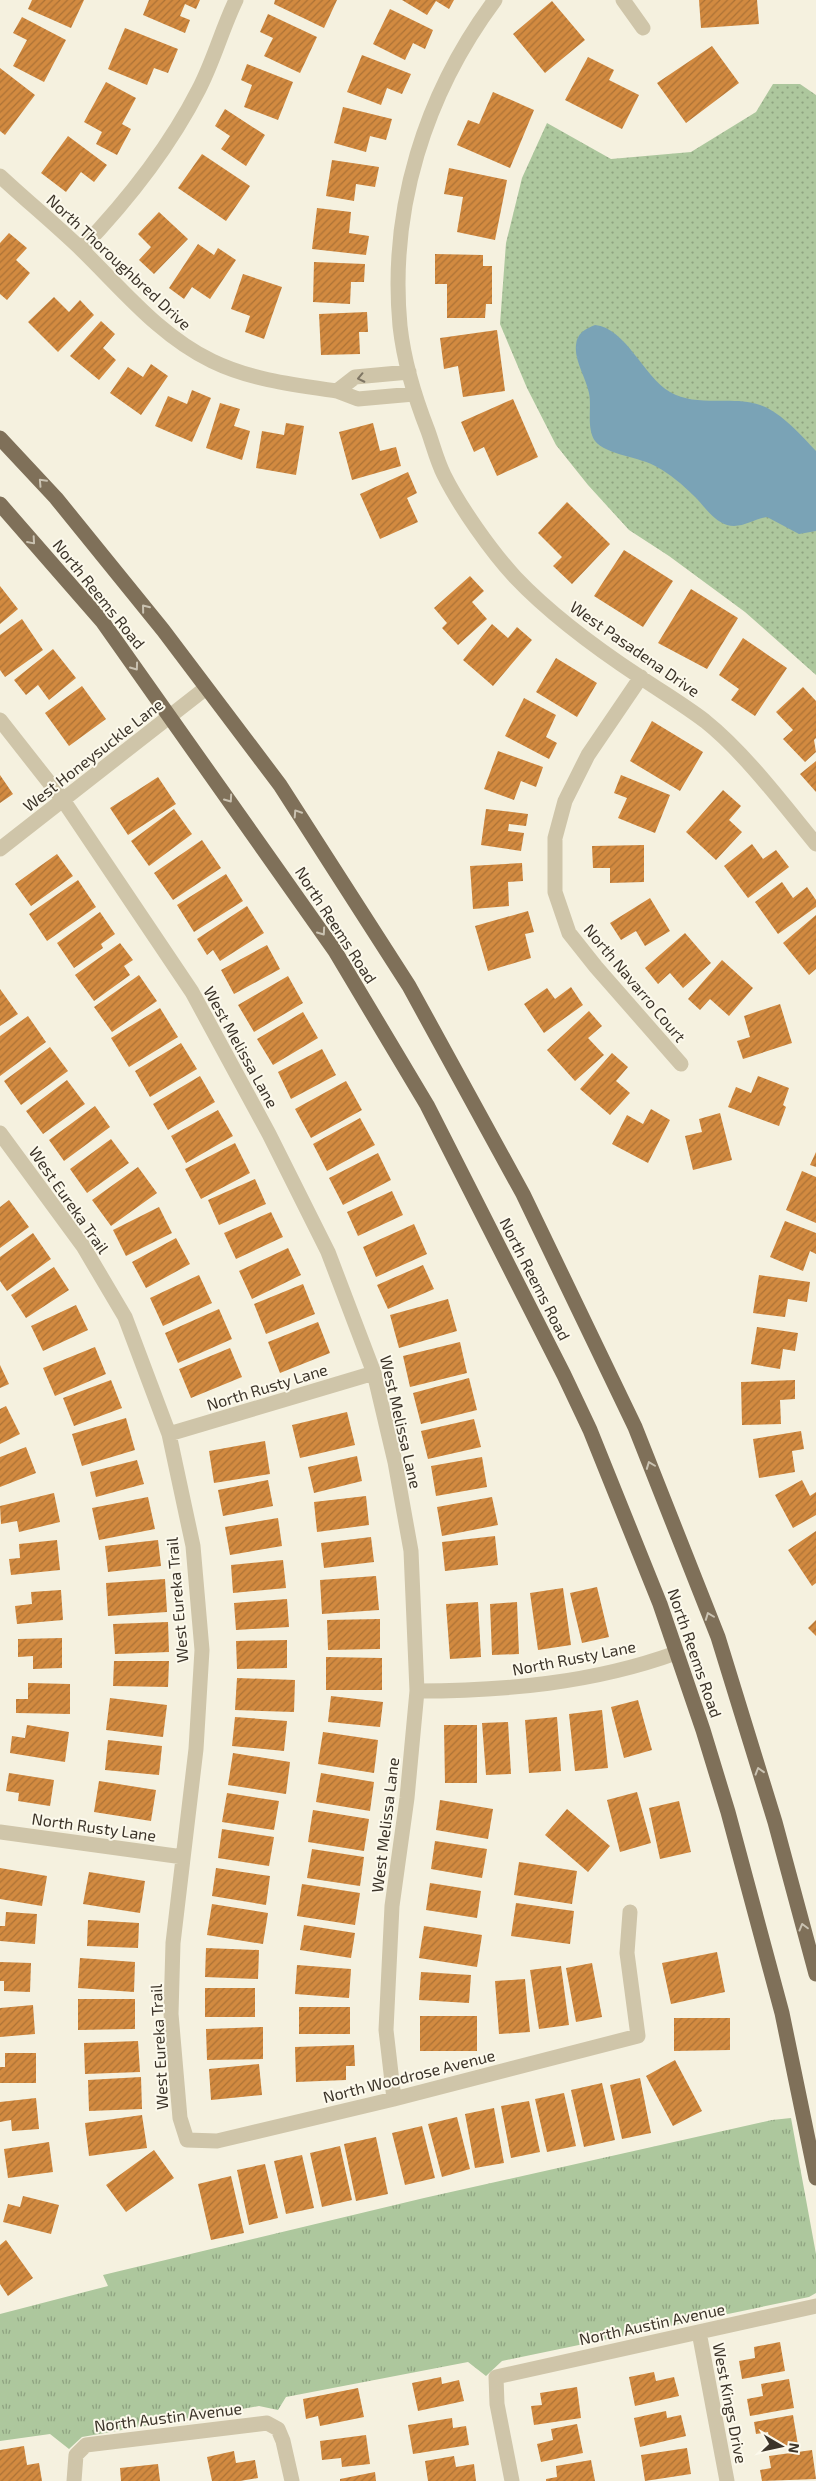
<svg xmlns="http://www.w3.org/2000/svg" width="816" height="2481" viewBox="0 0 816 2481" font-family="'Exo 2',sans-serif">
<style>
.grass{fill:url(#grass-dots)}
.park{fill:url(#park-tufts)}
.water{fill:#7aa3b6}
.building{fill:url(#building-hatch)}
.lines{fill:none;stroke-linecap:round;stroke-linejoin:round}
.minor{stroke:#cfc5a9;stroke-width:15}
.major{stroke:#7f7059;stroke-width:15}
.oneway{stroke:#7e7563}
.oneway2{stroke:#cac2b1}
.labels{text-anchor:middle;stroke-width:4;stroke-linejoin:round;paint-order:stroke}
.street-label{font-size:16px;fill:#3c3429;stroke:#fcf9ec}
</style>
<defs>
<pattern id="grass-dots" width="8" height="8" patternUnits="userSpaceOnUse" patternTransform="scale(1.25)"><rect width="8" height="8" fill="#adc79d"/><path d="M2 2h.1M6 6h.1" fill="none" stroke="#8ea280" stroke-width="1.8" stroke-linecap="round"/></pattern>
<pattern id="park-tufts" width="24" height="20" patternUnits="userSpaceOnUse" patternTransform="scale(1.25)"><rect width="24" height="20" fill="#adc79d"/><path d="M3 7l-1-3M5 7V3M7 7l1-3M15 17l-1-3M17 17v-4M19 17l1-3" fill="none" stroke="#8ea280"/></pattern>
<pattern id="building-hatch" width="6" height="6" patternUnits="userSpaceOnUse" patternTransform="scale(1.25)"><rect width="6" height="6" fill="#d28a40"/><path d="M-1 1l2-2M0 6l6-6M5 7l2-2" fill="none" stroke="#ac7236"/></pattern>
</defs>
<rect width="100%" height="100%" fill="#f5f1df"/>
<path class="grass" d="M773 84H800L816 95V675L745 612 669 556 629 530 588 485 556 445 527 388 500 324 506 243 522 178 547 123 611 159 691 152 756 112Z"/>
<path class="park" d="M791 2118 816 2254V2293L809 2297 502 2361 486 2376 468 2362 286 2397 278 2410 259 2406 82 2437 69 2449 50 2434 0 2441V2314L108 2286 103 2275 424 2198 772 2120Z"/>
<path class="water" d="M595 325C626 328 643 376 670 392 698 408 732 395 760 405 781 412 801 435 816 451V531L799 534 767 517C753 519 742 529 727 525 712 520 704 505 693 495 683 485 670 474 657 467 641 457 606 455 595 441 586 427 592 408 589 393 586 378 574 360 576 345 577 333 585 329 595 325Z"/>
<path class="building" d="M32 0H84L71 28 28 9Z
M149 0H200L196 9 185 4 180 16 190 20 185 33 143 15Z
M275 0H337L324 28 274 4Z
M402 0H454L449 9 436 1 427 15Z
M699 0H757L759 24 701 28Z
M552 1 585 40 545 73 513 34Z
M390 9 433 30 425 49 413 43 405 60 373 44Z
M268 14 317 37 300 73 264 56 273 38 260 32Z
M22 17 66 40 44 82 13 66 27 40 13 33Z
M125 28 178 49 168 73 154 68 147 85 108 69Z
M712 46 739 83 686 123 657 83Z
M362 55 411 74 402 94 387 88 381 105 347 92Z
M588 57 614 70 609 80 639 95 622 129 565 100Z
M247 64 293 82 278 120 244 107 252 85 241 80Z
M0 68 35 95 5 135 0 131Z
M106 82 136 98 122 124 131 129 117 155 96 144 102 132 84 122Z
M493 92 534 110 510 168 457 145 468 120 479 124Z
M343 107 392 119 386 140 370 136 366 152 334 143Z
M225 109 265 135 246 166 221 149 230 136 215 126Z
M68 136 107 165 94 182 81 172 66 192 41 173Z
M202 154 250 186 226 221 178 188Z
M332 160 379 167 375 187 356 184 354 201 326 196Z
M449 168 507 180 495 240 457 232 463 197 444 194Z
M317 208 351 212 349 233 369 236 366 255 312 249Z
M159 212 188 239 154 274 139 260 151 247 138 234Z
M9 233 27 248 16 260 30 273 7 300 0 294V243Z
M198 244 214 255 218 248 236 260 210 299 192 287 184 299 169 288Z
M435 254 483 255V266H492V304H486L485 318H447V284H435Z
M314 262 365 264 364 282H351L350 304 313 302Z
M243 274 282 287 264 339 245 332 250 316 231 309Z
M54 297 69 312 80 300 94 315 58 352 28 322Z
M367 312 368 332H359L360 354 321 355 319 314Z
M101 321 115 334 103 348 116 360 99 380 70 356Z
M497 330 505 391 463 397 458 366 444 369 440 338Z
M151 364 168 376 141 415 110 393 128 367 143 377Z
M192 390 211 398 192 442 155 426 168 396 187 404Z
M513 399 538 457 497 476 484 447 474 452 461 422Z
M220 403 240 409 234 426 250 431 242 460 206 448Z
M286 423 304 426 296 475 256 468 262 431 284 435Z
M373 423 380 451 396 447 401 466 352 480 339 432Z
M408 472 417 493 407 498 418 522 380 539 360 494Z
M567 502 610 544 572 584 553 566 562 557 538 533Z
M624 550 673 581 643 627 594 596Z
M470 576 484 591 472 602 487 619 458 645 442 628 447 623 434 608Z
M0 586 18 609 0 624Z
M691 589 738 618 707 669 658 643Z
M22 619 43 650 5 677 0 670V635Z
M492 624 508 638 517 627 532 640 493 686 463 660Z
M743 638 787 668 755 716 731 700 739 689 719 675Z
M53 649 76 678 49 700 38 685 26 695 14 680Z
M556 658 597 683 577 717 536 692Z
M82 686 106 719 69 746 45 713Z
M803 687 816 701V738L814 740 816 752 805 762 783 739 793 730 776 712Z
M524 698 556 715 546 737 557 743 549 759 505 736Z
M652 721 703 752 680 791 630 761Z
M498 751 543 767 536 787 521 781 514 800 484 789Z
M816 761V792L800 774Z
M0 775 13 794 0 803Z
M621 775 670 795 655 833 618 818 627 798 614 793Z
M158 777 176 804 128 835 110 808Z
M723 790 741 806 729 820 742 832 716 860 686 832Z
M174 809 192 834 149 866 131 841Z
M486 809 528 814 526 826 509 824 508 831 524 833 521 851 481 845Z
M202 840 221 868 173 900 154 873Z
M752 844 763 859 776 850 789 867 748 898 724 866Z
M644 845V882L610 883V868H593L592 846Z
M57 854 73 876 31 906 15 884Z
M522 863 523 881 508 882 509 906 473 909 470 866Z
M226 874 243 901 194 932 177 905Z
M78 880 96 907 47 941 29 914Z
M782 882 793 898 807 887 816 900V907L778 934 755 902Z
M650 898 670 931 645 946 636 931 621 940 610 923Z
M247 906 264 933 220 961 213 950 207 955 197 939Z
M528 911 534 932 525 934 531 958 488 971 475 926Z
M100 912 115 934 101 944 103 948 74 968 57 943Z
M816 915V969L809 975 783 943Z
M685 933 711 963 683 988 670 973 658 984 645 968Z
M120 943 133 960 124 966 130 975 94 1001 75 975Z
M267 945 280 969 234 994 221 970Z
M722 960 753 988 729 1016 710 999 700 1010 688 999Z
M139 975 157 1001 112 1032 94 1007Z
M288 976 303 1003 254 1032 238 1005Z
M571 987 583 1005 544 1033 524 1004 547 988 555 999Z
M0 989 18 1014 0 1026Z
M780 1004 792 1043 743 1059 737 1041 750 1037 744 1016Z
M160 1008 178 1037 129 1067 111 1038Z
M589 1011 602 1026 588 1038 604 1055 575 1081 547 1050Z
M303 1012 318 1038 273 1065 257 1039Z
M28 1016 46 1042 0 1076V1036Z
M181 1043 197 1069 150 1097 135 1071Z
M50 1047 68 1071 21 1105 4 1081Z
M322 1049 336 1075 291 1099 278 1072Z
M612 1053 628 1067 616 1081 630 1093 610 1115 580 1089Z
M200 1076 215 1102 168 1130 153 1104Z
M758 1076 789 1088 783 1105 786 1107 779 1126 728 1107 736 1087 751 1093Z
M67 1080 85 1104 43 1134 26 1111Z
M346 1081 362 1110 311 1138 295 1109Z
M95 1106 110 1127 64 1161 49 1140Z
M651 1109 670 1120 648 1163 612 1144 627 1115 643 1124Z
M218 1110 233 1136 186 1163 171 1136Z
M720 1113 732 1160 693 1170 685 1136 702 1132 699 1119Z
M360 1118 375 1145 327 1171 313 1144Z
M111 1139 129 1163 87 1193 70 1169Z
M235 1143 250 1173 201 1199 185 1169Z
M816 1152V1167L810 1165Z
M378 1153 391 1180 343 1205 329 1178Z
M138 1167 157 1193 111 1226 92 1200Z
M802 1171 816 1177V1223L786 1210Z
M255 1179 266 1204 219 1225 208 1200Z
M392 1191 403 1215 358 1236 347 1212Z
M9 1200 29 1227 0 1248V1207Z
M159 1207 172 1233 126 1256 113 1230Z
M271 1212 283 1237 236 1259 224 1233Z
M785 1221 816 1233V1254L810 1251 803 1271 770 1257Z
M414 1224 427 1254 376 1277 363 1247Z
M33 1233 51 1259 7 1291 0 1281V1257Z
M176 1238 190 1264 146 1288 132 1262Z
M288 1248 301 1275 252 1299 239 1271Z
M423 1265 434 1289 388 1309 377 1285Z
M54 1267 69 1290 26 1318 11 1295Z
M199 1275 212 1303 163 1326 150 1298Z
M759 1275 810 1282 807 1302 788 1299 785 1317 753 1313Z
M303 1284 315 1314 266 1334 254 1304Z
M448 1299 457 1331 399 1348 390 1315Z
M76 1305 88 1330 43 1351 31 1326Z
M219 1309 232 1339 178 1363 165 1333Z
M318 1322 330 1353 280 1373 268 1342Z
M757 1327 798 1333 795 1351 783 1349 780 1369 751 1364Z
M460 1342 467 1373 410 1387 403 1356Z
M95 1347 106 1374 55 1396 43 1368Z
M230 1348 242 1377 191 1398 179 1369Z
M0 1365 9 1384 0 1388Z
M469 1378 477 1410 421 1424 413 1393Z
M111 1380 122 1408 74 1426 63 1398Z
M795 1380V1399L780 1400 781 1424 742 1425 741 1382Z
M6 1406 20 1434 0 1444V1409Z
M347 1412 355 1445 300 1458 292 1425Z
M126 1418 135 1450 82 1466 72 1434Z
M474 1419 481 1447 428 1459 421 1431Z
M801 1431 804 1449 792 1451 795 1472 759 1478 753 1439Z
M265 1441 270 1474 214 1483 209 1451Z
M26 1447 36 1473 0 1487V1457Z
M357 1456 362 1481 314 1493 308 1467Z
M482 1457 487 1487 436 1496 431 1466Z
M137 1460 144 1484 96 1497 90 1472Z
M268 1480 273 1506 223 1516 218 1490Z
M802 1480 810 1496 816 1492V1515L793 1528 775 1495Z
M54 1493 60 1522 19 1532 17 1521 1 1524 0 1506Z
M366 1496 369 1525 317 1532 314 1502Z
M148 1497 155 1529 99 1540 92 1508Z
M492 1497 498 1525 442 1536 437 1507Z
M278 1518 282 1546 230 1555 225 1527Z
M816 1531V1583L812 1586 788 1550Z
M495 1536 498 1565 445 1571 442 1542Z
M371 1537 374 1562 324 1568 321 1543Z
M57 1540 60 1570 11 1575 9 1559 20 1558 19 1544Z
M158 1540 161 1566 108 1572 105 1546Z
M283 1560 286 1588 233 1593 231 1565Z
M376 1576 379 1610 322 1614 320 1580Z
M165 1579 167 1612 108 1616 106 1583Z
M597 1587 609 1637 582 1643 570 1593Z
M563 1588 571 1645 538 1650 530 1593Z
M61 1590 63 1620 17 1624 15 1606 32 1604 31 1592Z
M287 1599 289 1627 236 1630 234 1603Z
M478 1602 481 1657 450 1659 446 1604Z
M517 1602 519 1654 492 1655 490 1604Z
M380 1619V1649L328 1650 327 1620Z
M816 1620V1636L808 1628Z
M168 1622 169 1652 115 1654 113 1624Z
M62 1638V1668L33 1669V1656L18 1657V1639Z
M287 1640V1668L237 1669 236 1641Z
M326 1657 382 1658V1690H326Z
M114 1661H169L168 1687 113 1686Z
M237 1678 295 1680 294 1712 235 1710Z
M28 1683 70 1684V1714L16 1713V1699H28Z
M331 1696 383 1702 380 1727 328 1722Z
M110 1698 167 1705 163 1737 106 1730Z
M638 1700 652 1750 624 1758 611 1707Z
M602 1710 608 1768 575 1771 569 1714Z
M235 1717 287 1721 284 1751 232 1746Z
M557 1717 561 1771 529 1773 525 1720Z
M508 1722 511 1774 486 1775 482 1723Z
M27 1725 69 1732 65 1762 10 1753 12 1736 25 1738Z
M444 1725H477V1783H445Z
M323 1732 378 1740 374 1773 318 1764Z
M108 1740 162 1746 159 1775 105 1770Z
M233 1753 290 1762 286 1794 228 1785Z
M9 1773 54 1780 50 1806 18 1801 19 1793 6 1791Z
M321 1773 374 1782 370 1811 316 1802Z
M99 1781 156 1790 151 1821 94 1812Z
M637 1792 651 1843 620 1852 607 1800Z
M227 1793 279 1801 274 1830 222 1822Z
M440 1800 493 1809 488 1839 436 1830Z
M679 1801 691 1852 660 1859 649 1808Z
M567 1809 610 1846 588 1872 545 1835Z
M313 1810 369 1819 364 1851 308 1842Z
M222 1829 274 1837 269 1866 218 1858Z
M435 1841 487 1849 482 1878 431 1869Z
M312 1849 364 1857 360 1886 307 1878Z
M519 1862 577 1871 572 1904 514 1895Z
M0 1868 47 1876 42 1906 0 1899Z
M216 1868 270 1876 266 1905 212 1896Z
M89 1872 145 1881 140 1913 83 1904Z
M430 1883 481 1891 477 1918 426 1910Z
M302 1884 360 1893 355 1925 297 1916Z
M516 1903 574 1911 570 1944 511 1936Z
M212 1904 268 1913 263 1944 207 1935Z
M6 1912 37 1914 35 1944 0 1941V1926H5Z
M88 1920 139 1923 138 1948 87 1946Z
M304 1925 355 1933 351 1958 300 1950Z
M424 1926 482 1935 477 1967 419 1958Z
M206 1948 259 1950 258 1979 205 1977Z
M717 1952 725 1992 671 2004 662 1963Z
M80 1958 135 1962 134 1992 78 1988Z
M0 1962 31 1963 30 1992 4 1991V1981H0Z
M592 1963 602 2017 576 2022 566 1968Z
M297 1965 351 1969 349 1998 295 1994Z
M561 1966 569 2025 539 2029 530 1970Z
M421 1972 471 1975 469 2003 419 2000Z
M525 1979 530 2032 499 2034 495 1981Z
M205 1988H255V2017H205Z
M78 1999H135V2029L78 2030Z
M33 2005 35 2034 0 2037V2008Z
M299 2007H350V2034H299Z
M420 2016H477V2051H420Z
M674 2018H730V2050L674 2051Z
M263 2027V2059L207 2060 206 2029Z
M138 2041 140 2072 85 2074 84 2043Z
M354 2045 355 2066H346V2080L296 2082 295 2047Z
M5 2053H36V2083H0V2067H5Z
M675 2060 702 2111 673 2126 646 2076Z
M259 2064 262 2095 211 2100 209 2069Z
M141 2077 142 2109 89 2111 88 2080Z
M640 2078 651 2133 622 2139 610 2085Z
M602 2083 615 2140 584 2147 571 2090Z
M564 2093 576 2146 547 2152 535 2099Z
M36 2098 39 2129 12 2131 11 2120 0 2122V2102Z
M529 2101 540 2152 511 2158 501 2106Z
M494 2108 504 2163 475 2168 465 2114Z
M142 2115 147 2148 89 2156 85 2123Z
M457 2117 470 2169 442 2177 428 2124Z
M422 2126 435 2178 405 2185 392 2133Z
M376 2137 388 2194 356 2201 344 2144Z
M49 2142 53 2172 8 2178 4 2149Z
M340 2146 352 2200 322 2207 310 2153Z
M154 2150 174 2178 126 2212 106 2185Z
M302 2155 314 2208 286 2214 274 2161Z
M265 2164 278 2218 249 2225 237 2170Z
M231 2176 244 2233 211 2240 198 2184Z
M23 2196 59 2205 51 2234 3 2222 8 2204 20 2207Z
M6 2240 33 2278 8 2296 0 2284V2245Z
M780 2342 785 2371 742 2379 739 2361 755 2358 754 2347Z
M654 2372 656 2381 674 2377 679 2396 635 2406 629 2377Z
M441 2377 442 2384 459 2380 464 2401 418 2411 412 2383Z
M789 2379 794 2408 750 2416 747 2399 763 2396 761 2384Z
M577 2387 581 2418 534 2425 531 2406 542 2405 540 2393Z
M358 2388 364 2417 320 2426 318 2416 306 2419 303 2399Z
M666 2411 667 2418 681 2415 686 2436 640 2447 634 2418Z
M793 2415 798 2445 771 2450 768 2432 756 2434 754 2422Z
M452 2418 453 2428 466 2426 469 2445 413 2454 408 2425Z
M577 2424 583 2453 541 2462 537 2444 553 2440 551 2429Z
M366 2435 370 2464 342 2467 341 2458 322 2460 320 2441Z
M24 2446 27 2465 39 2463 42 2481H0V2450Z
M687 2448 691 2474 645 2481 641 2455Z
M812 2450 816 2479 762 2481 760 2470 771 2468 769 2456Z
M234 2451 236 2463 255 2460 258 2478 240 2481H212L207 2457Z
M454 2456 456 2467 474 2464 476 2481H428L425 2461Z
M591 2460 595 2481H546V2479L557 2477 556 2466Z
M158 2464 160 2481H121L120 2468Z
M375 2472 376 2481H340V2479Z"/>
<g class="lines">
<path class="minor" d="M495 0C425 94 389 209 400 326 404 362 415 398 428 431 433 445 437 461 444 475 460 507 491 551 515 577 552 616 596 648 640 677 662 692 684 705 705 721 745 753 783 804 816 844
M623 0 643 28
M0 176C27 201 56 225 82 250 123 290 160 336 212 361 251 380 295 385 337 391
M81 249C127 201 169 148 199 89 214 60 222 29 236 0
M409 372 355 377 337 391 358 399 414 394
M641 677 588 755 565 801 555 838V892L569 933 596 967 681 1064
M0 720 63 800 192 992 269 1134 328 1252 374 1373 395 1462 411 1551 417 1691 407 1798 392 1906 386 2030 394 2099
M0 849 206 688
M0 1133 83 1246 125 1317 169 1434 193 1546 202 1650 196 1749 173 1943 171 2014 180 2118 187 2140 217 2141 394 2099 638 2036 627 1953 630 1912
M169 1434 374 1373
M417 1691C505 1691 593 1683 676 1653
M0 1832 183 1857
M699 2332 727 2481
M74 2481 76 2455 86 2445 267 2423 278 2429 283 2441 292 2481
M512 2481 497 2404 496 2377 816 2306"/>
<path class="major" d="M0 438 56 498 163 630 280 785 409 986 523 1194 635 1427 718 1637 775 1822 816 1974
M0 504 102 621 335 951 427 1105 564 1375 590 1430 660 1604 703 1730 728 1812 782 2013 816 2178"/>
</g>
<defs><path id="oneway-chevron" d="M-2-3.5L2.5 0L-2 3.5" fill="none" stroke-width="1.6" stroke-linecap="round" stroke-linejoin="round" transform="scale(1.25)"/></defs>
<use class="oneway" href="#oneway-chevron" transform="translate(361 378) rotate(168)"/>
<g class="oneway2">
<use href="#oneway-chevron" transform="translate(42 482) rotate(-133)"/>
<use href="#oneway-chevron" transform="translate(32 541) rotate(49)"/>
<use href="#oneway-chevron" transform="translate(145 608) rotate(-129)"/>
<use href="#oneway-chevron" transform="translate(135 667) rotate(54)"/>
<use href="#oneway-chevron" transform="translate(229 799) rotate(55)"/>
<use href="#oneway-chevron" transform="translate(297 813) rotate(-123)"/>
<use href="#oneway-chevron" transform="translate(322 932) rotate(55)"/>
<use href="#oneway-chevron" transform="translate(650 1465) rotate(-111)"/>
<use href="#oneway-chevron" transform="translate(709 1616) rotate(-111)"/>
<use href="#oneway-chevron" transform="translate(759 1771) rotate(-107)"/>
<use href="#oneway-chevron" transform="translate(803 1927) rotate(-105)"/>
</g>
<g class="labels">
<g class="street-label">
<text transform="translate(119 262) rotate(43)" y="6">North Thoroughbred Drive</text>
<text transform="translate(99 594) rotate(51)" y="6">North Reems Road</text>
<text transform="translate(635 649) rotate(35)" y="6">West Pasadena Drive</text>
<text transform="translate(93 755) rotate(-38)" y="6">West Honeysuckle Lane</text>
<text transform="translate(336 925) rotate(57)" y="6">North Reems Road</text>
<text transform="translate(635 983) rotate(50)" y="6">North Navarro Court</text>
<text transform="translate(241 1047) rotate(61)" y="6">West Melissa Lane</text>
<text transform="translate(69 1200) rotate(55)" y="6">West Eureka Trail</text>
<text transform="translate(535 1279) rotate(63)" y="6">North Reems Road</text>
<text transform="translate(267 1387) rotate(-17)" y="6">North Rusty Lane</text>
<text transform="translate(401 1422) rotate(77)" y="6">West Melissa Lane</text>
<text transform="translate(177 1600) rotate(-95)" y="6">West Eureka Trail</text>
<text transform="translate(695 1653) rotate(71)" y="6">North Reems Road</text>
<text transform="translate(574 1658) rotate(-11)" y="6">North Rusty Lane</text>
<text transform="translate(385 1825) rotate(-83)" y="6">West Melissa Lane</text>
<text transform="translate(94 1827) rotate(8)" y="6">North Rusty Lane</text>
<text transform="translate(159 2047) rotate(-93)" y="6">West Eureka Trail</text>
<text transform="translate(409 2076) rotate(-14)" y="6">North Woodrose Avenue</text>
<text transform="translate(652 2324) rotate(-12)" y="6">North Austin Avenue</text>
<text transform="translate(730 2403) rotate(79)" y="6">West Kings Drive</text>
<text transform="translate(168 2417) rotate(-7)" y="6">North Austin Avenue</text>
</g>
</g>
<g transform="translate(781 2446) rotate(99)" stroke="#fcf9ec" stroke-width="4" paint-order="stroke">
<path d="M0-4L9 19L0 12L-9 19Z" fill="#3c3429"/>
<text y="-8" font-size="14" font-weight="bold" text-anchor="middle" fill="#3c3429">N</text>
</g>
</svg>
